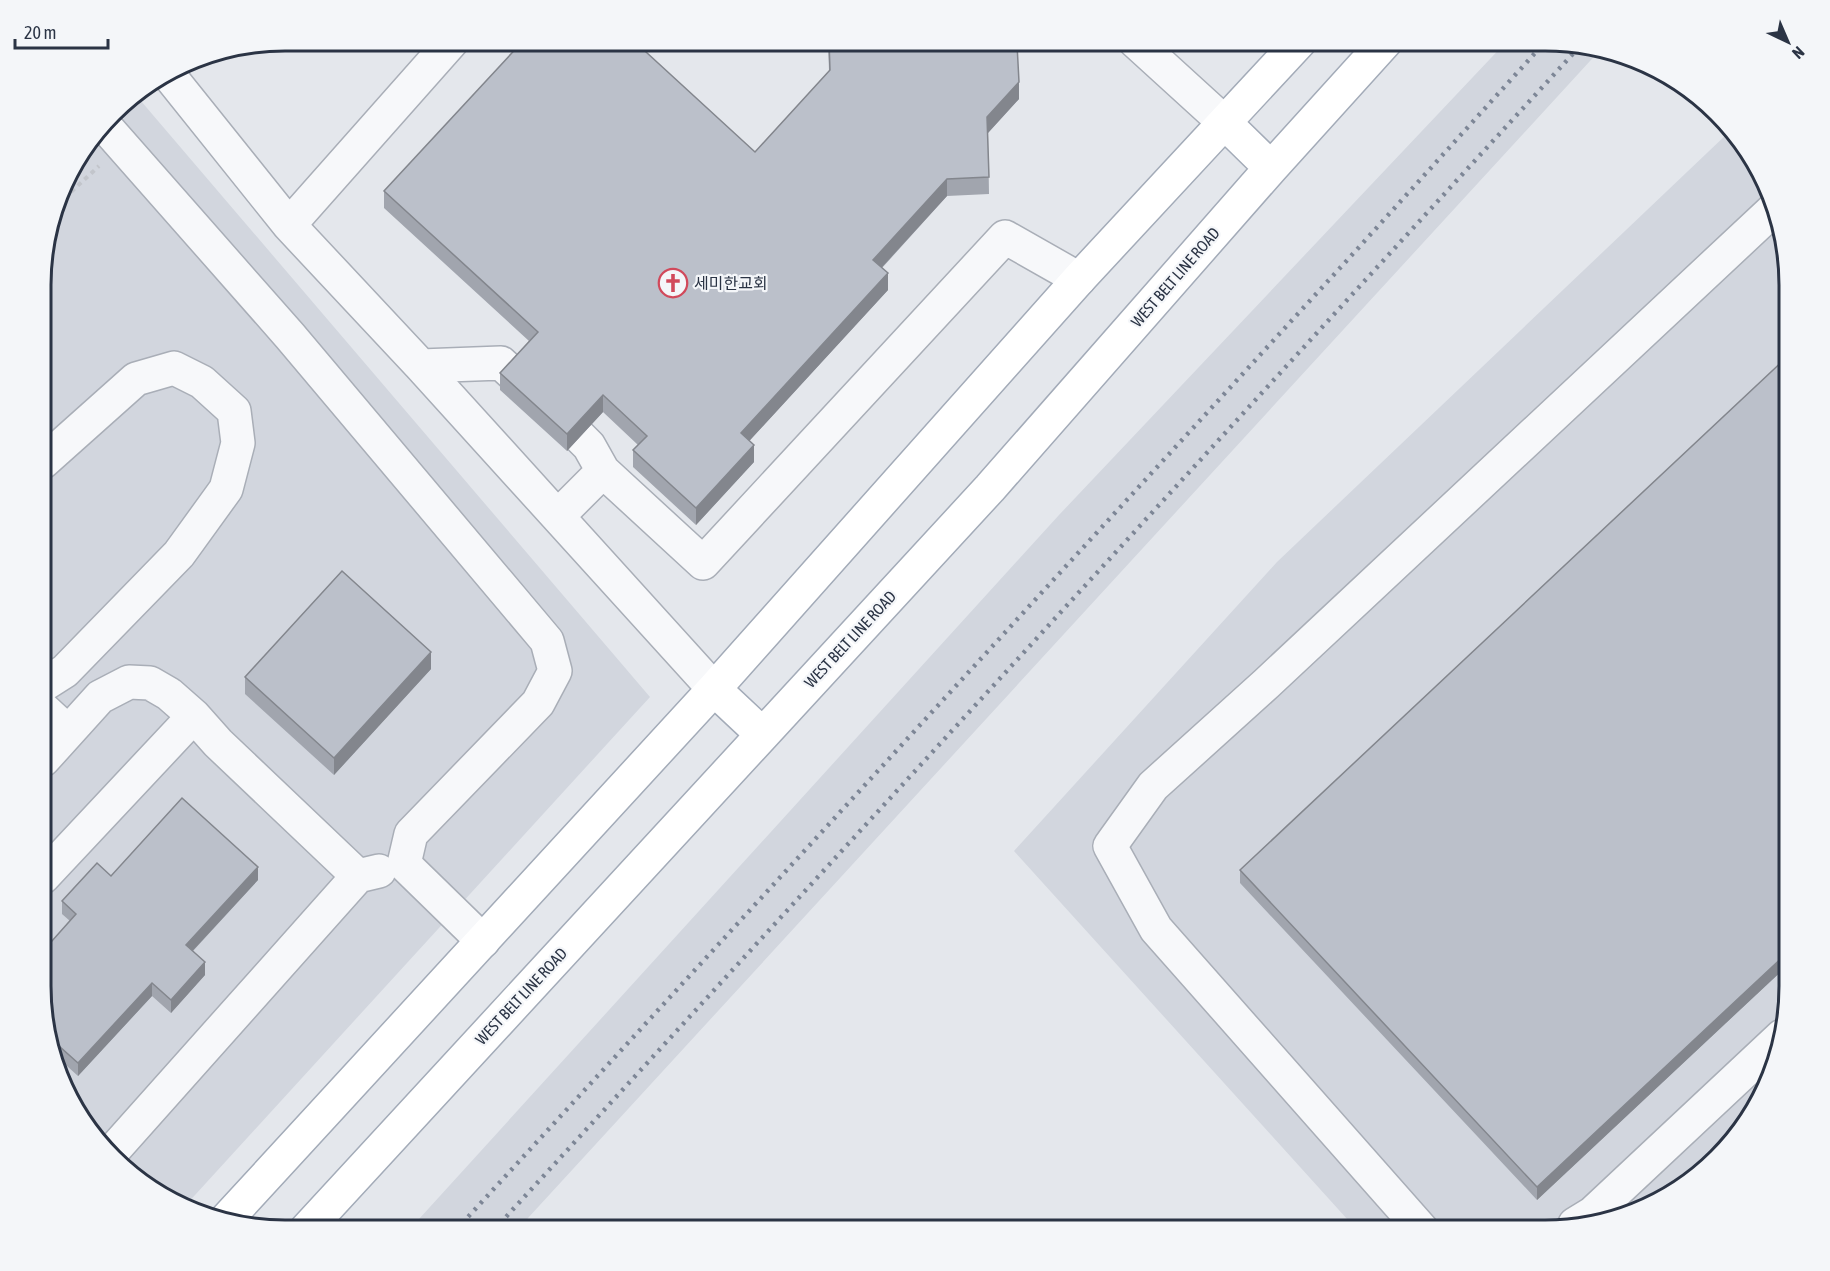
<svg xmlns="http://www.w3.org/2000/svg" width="1830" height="1271" viewBox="0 0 1830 1271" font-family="'Asap Condensed','Noto Sans KR',sans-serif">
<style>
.built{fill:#d2d6de}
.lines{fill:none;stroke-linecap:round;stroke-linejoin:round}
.minor-casing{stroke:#a9aeb7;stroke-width:36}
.major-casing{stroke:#a3abb8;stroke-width:36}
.path{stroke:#c2c5cb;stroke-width:4;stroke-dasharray:4.5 4.5;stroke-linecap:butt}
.minor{stroke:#f7f8fa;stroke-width:33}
.major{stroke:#fff;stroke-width:33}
.rail{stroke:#7d8696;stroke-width:4.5;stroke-dasharray:3 6;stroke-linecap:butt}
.wall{fill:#a1a5ae}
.shaded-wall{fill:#83868d}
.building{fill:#bbc0ca;stroke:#83868d;stroke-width:1.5}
.labels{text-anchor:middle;stroke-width:4.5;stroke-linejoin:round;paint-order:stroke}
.street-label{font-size:16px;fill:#2b3445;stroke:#f4f6f9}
.poi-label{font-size:16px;fill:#2b3445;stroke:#f4f6f9;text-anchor:start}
.rim{fill:none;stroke:#2b3445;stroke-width:3}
</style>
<rect width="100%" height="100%" fill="#e4e7ec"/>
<path class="built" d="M1507 41H1561L1601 49 517 1230H409L1059 515Z
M135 94 650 697 185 1206 136 1180 73 1108 43 1018V253L66 176 123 101Z
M1728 133 1764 176 1789 269V1002L1776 1065 1739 1135 1654 1205 1546 1230H1357L1014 851 1277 562Z"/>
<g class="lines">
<g class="minor-casing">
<path id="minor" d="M1135 41 1225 123
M168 74 289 225 421 366 714 689
M105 126 290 336 547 641 555 671 538 703 411 834 404 864 483 941
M289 225 452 41
M421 366 501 363 514 375
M580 437 589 446 603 471
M43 462 136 379 174 368 202 382 234 411 238 443 226 489 179 554 65 671 43 685
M558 516 603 471 703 563 1005 237 1079 279
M43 709 68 732
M43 760 100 697 129 682 150 683 169 694 194 716 218 743 358 876
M43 877 194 716
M112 1152 358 876 379 871
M1575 1224 1593 1213 1782 1036
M1422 1230 1156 929 1110 846 1153 786 1266 684 1773 210"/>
</g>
<g class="major-casing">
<path id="major" d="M1225 123 1271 168
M714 689 762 734
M225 1221 714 689 1079 279 1300 41
M306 1230 990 488 1271 168 1386 41"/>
</g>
<path class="path" d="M58 204 99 166"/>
<use href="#minor" class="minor"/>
<use href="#major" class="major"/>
<path class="rail" d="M456 1230 1351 256 1546 41
M494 1230 1581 45"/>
</g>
<path class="wall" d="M828 41H1014L1019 99 988 133 989 194 947 196 882 268 888 290 749 441 754 462 696 525 633 467V450L638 445 603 412 567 451 500 390V373L529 341 384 208V191L755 152 829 71Z
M1789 355V964L1537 1200 1240 883V870Z
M431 669 334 775 245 694V677Z
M258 880 193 951 205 975 171 1013 152 996 78 1076 56 1056 43 1018 70 921 62 914V901Z"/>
<path class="shaded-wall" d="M1019 82V99L987 134V117Z
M947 179V196L873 277V260Z
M888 273V290L741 450V433Z
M603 395V412L567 451V434Z
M754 445V462L696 525V508Z
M431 652V669L334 775V758Z
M258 867V880L186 958V945Z
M1789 951V964L1537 1200V1187Z
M205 962V975L171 1013V1000Z
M152 983V996L78 1076V1063Z"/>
<path class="building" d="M523 41H634L755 152 830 70 829 41H1014L1017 44 1019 82 987 117 989 177 947 179 873 260 888 273 741 433 754 445 696 508 633 450 647 436 603 395 567 434 500 373 538 332 384 191Z
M1789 355V951L1537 1187 1240 870Z
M342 571 431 652 334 758 245 677Z
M182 798 258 867 186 945 205 962 171 1000 152 983 78 1063 49 1037 43 1018V951L76 914 62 901 97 863 111 876Z"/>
<defs>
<g id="church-ring" transform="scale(1.5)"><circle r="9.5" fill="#f4f6f9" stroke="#d1495b" stroke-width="1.5"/><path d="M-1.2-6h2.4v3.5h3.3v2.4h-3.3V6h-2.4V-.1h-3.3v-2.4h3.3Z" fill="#d1495b"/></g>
</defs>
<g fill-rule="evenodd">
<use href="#church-ring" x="673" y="283"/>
</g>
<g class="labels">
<g class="street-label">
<text transform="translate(1175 277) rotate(-49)" y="6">WEST BELT LINE ROAD</text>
<text transform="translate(850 639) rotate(-47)" y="6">WEST BELT LINE ROAD</text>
<text transform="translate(521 996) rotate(-47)" y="6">WEST BELT LINE ROAD</text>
</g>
<g class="poi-label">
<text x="694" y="289">세미한교회</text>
</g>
</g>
<path d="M0 0H1830V1271H0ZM285 51H1545A234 234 0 0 1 1779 285V986A234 234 0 0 1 1545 1220H285A234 234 0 0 1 51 986V285A234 234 0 0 1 285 51Z" fill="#f4f6f9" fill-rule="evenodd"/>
<path class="rim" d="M285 51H1545A234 234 0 0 1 1779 285V986A234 234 0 0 1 1545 1220H285A234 234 0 0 1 51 986V285A234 234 0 0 1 285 51Z"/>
<g transform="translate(1788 42) rotate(136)" stroke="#f4f6f9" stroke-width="4.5" paint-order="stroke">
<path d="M0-4.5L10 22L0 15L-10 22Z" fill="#2b3445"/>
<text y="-9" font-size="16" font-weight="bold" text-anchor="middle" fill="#2b3445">N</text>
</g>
<path d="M15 39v9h93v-9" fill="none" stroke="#2b3445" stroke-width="3"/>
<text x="24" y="39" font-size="18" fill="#2b3445" stroke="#f4f6f9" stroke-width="4.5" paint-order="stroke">20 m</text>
</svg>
